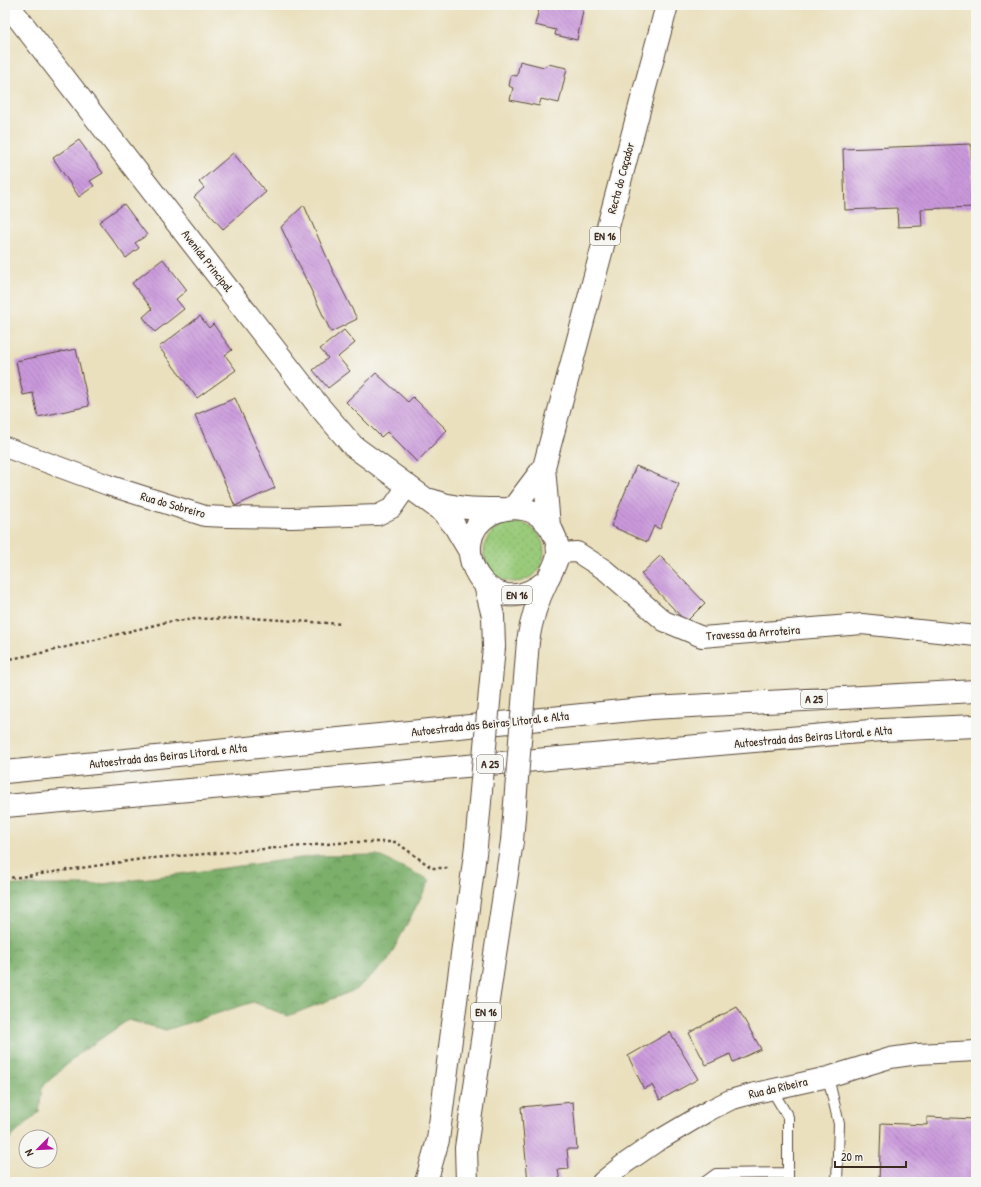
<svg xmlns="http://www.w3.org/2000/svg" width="981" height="1187" viewBox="0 0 981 1187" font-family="'Patrick Hand',sans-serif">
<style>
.grass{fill:url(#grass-dots);stroke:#6a7a4c}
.forest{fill:url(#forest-crowns);stroke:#5b6c44}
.building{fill:url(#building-back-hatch)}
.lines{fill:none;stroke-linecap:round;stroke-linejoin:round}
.lane-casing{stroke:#554536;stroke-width:12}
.street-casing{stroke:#554536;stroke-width:22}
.secondary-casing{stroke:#554536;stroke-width:24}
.primary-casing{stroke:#554536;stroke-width:24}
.highway-casing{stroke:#554536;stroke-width:24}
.path{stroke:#554536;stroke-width:2.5;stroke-dasharray:3 3;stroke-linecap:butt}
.lane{stroke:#fff;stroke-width:10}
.street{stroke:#fff;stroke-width:20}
.secondary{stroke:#fff;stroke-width:22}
.primary{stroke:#fff;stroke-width:22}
.highway{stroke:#fff;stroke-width:22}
.primary-bridge-casing{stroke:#554536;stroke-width:24;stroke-linecap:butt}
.primary-bridge{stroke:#fff;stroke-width:22}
.labels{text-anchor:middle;stroke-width:3.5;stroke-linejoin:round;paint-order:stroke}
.shield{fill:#f6f6f2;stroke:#73675e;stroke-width:1}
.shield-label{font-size:11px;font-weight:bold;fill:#3b2a1e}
.street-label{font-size:12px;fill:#3b2a1e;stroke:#f6f6f2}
</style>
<defs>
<pattern id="grass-dots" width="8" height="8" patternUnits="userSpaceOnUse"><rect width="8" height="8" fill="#9acb7a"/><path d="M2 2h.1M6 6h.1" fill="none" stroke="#86ae69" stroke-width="1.8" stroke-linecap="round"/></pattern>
<pattern id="forest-crowns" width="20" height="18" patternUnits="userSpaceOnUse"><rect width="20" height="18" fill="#7baf6a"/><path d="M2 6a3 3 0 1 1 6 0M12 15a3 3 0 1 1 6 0" fill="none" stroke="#668f57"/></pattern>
<pattern id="building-back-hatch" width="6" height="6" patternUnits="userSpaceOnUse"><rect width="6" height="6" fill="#ca99dc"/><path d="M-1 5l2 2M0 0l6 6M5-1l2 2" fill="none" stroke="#a57db2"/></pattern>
</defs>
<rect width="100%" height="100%" fill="#f6f6f2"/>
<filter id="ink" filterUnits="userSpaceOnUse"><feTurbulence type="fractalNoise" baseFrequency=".025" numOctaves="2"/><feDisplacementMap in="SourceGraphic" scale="8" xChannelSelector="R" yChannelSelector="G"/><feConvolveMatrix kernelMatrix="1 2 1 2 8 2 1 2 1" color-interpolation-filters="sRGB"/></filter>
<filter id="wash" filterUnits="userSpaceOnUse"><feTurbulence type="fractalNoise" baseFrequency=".012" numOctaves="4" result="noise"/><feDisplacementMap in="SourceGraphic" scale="16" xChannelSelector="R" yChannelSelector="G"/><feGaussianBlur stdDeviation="0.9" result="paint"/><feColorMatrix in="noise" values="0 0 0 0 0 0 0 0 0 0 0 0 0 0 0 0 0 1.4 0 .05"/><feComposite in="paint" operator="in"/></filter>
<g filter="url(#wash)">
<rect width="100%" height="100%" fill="#eae0be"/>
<path class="grass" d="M484 552a30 30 0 1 1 60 0a30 30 0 1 1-60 0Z"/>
<path class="forest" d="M377 855 430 880 387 962 355 990 288 1016 253 1002 166 1030 128 1020 80 1053 42 1087 39 1112 5 1143V885H96L316 856Z"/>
<g id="blocks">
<path class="building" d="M540 5 584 6 577 40 555 35 556 30 535 25Z
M520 61 544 67 548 64 567 68 559 103 541 99 539 106 510 100 513 88 509 86 511 75 517 76Z
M79 140 103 173 90 181 94 186 79 197 53 158Z
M971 144 974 207 921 209 922 226 898 227 897 208 845 210 843 149Z
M233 153 266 192 223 229 194 197 204 188 199 182Z
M124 204 147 235 135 243 139 248 126 258 99 222Z
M304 205 332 269 357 319 331 332 281 227Z
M163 259 187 290 176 299 184 309 155 332 143 317 152 309 132 283Z
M200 316 209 328 213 324 232 350 225 355 236 370 197 398 159 347Z
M344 330 355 343 338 357 350 371 328 388 313 370 328 358 320 349Z
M76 349 89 406 38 417 33 393 23 395 16 361Z
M376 373 408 402 413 397 447 430 417 462 387 432 381 437 346 402Z
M235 398 275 488 235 506 195 415Z
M636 466 679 484 660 529 654 526 647 542 611 526Z
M660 556 705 603 686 622 641 574Z
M737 1007 761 1049 733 1062 730 1054 706 1065 689 1033Z
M670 1032 698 1079 660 1100 652 1085 644 1089 628 1056Z
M573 1102 577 1149H567L569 1169 558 1170 560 1181 528 1182 521 1107Z
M927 1117 976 1119V1182H879L881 1123 927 1125Z"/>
</g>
</g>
<g filter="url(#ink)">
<use href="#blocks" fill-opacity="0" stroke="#554536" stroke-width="1"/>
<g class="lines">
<g class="lane-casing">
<path id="lane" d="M828 1077 839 1124 837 1182
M772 1090 788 1117V1182
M705 1182 716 1174 788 1173"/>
</g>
<g class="street-casing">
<path id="street" d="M5 447 108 485 205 516 227 517 292 518 378 515 392 508 408 485
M558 553 577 552 605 570 664 621 702 637 862 624 976 636
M602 1182 624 1164 656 1142 710 1110 730 1100 751 1094 828 1077 890 1058 918 1054 976 1051"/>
</g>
<g class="secondary-casing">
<path id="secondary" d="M8 5 318 405 353 446 442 511 454 525 470 552
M431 500C454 509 476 509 500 509"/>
</g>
<g class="primary-casing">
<path id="primary" d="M514 507 544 467
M549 526 544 467 667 5
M485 585 493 616 494 647
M528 641C531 621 538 599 547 581 551 571 557 564 558 553 558 533 543 512 523 509 511 507 501 509 491 514 441 540 488 631 547 580
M426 1182 438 1140 476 846
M467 1182 466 1148 469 1127 512 841"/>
</g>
<g class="highway-casing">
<path id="highway" d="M5 772 652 708 976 691
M5 806 882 730 976 726"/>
</g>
<path class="path" d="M5 660 46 652 167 622 195 619 251 618 342 624
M5 878 20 877 142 859 351 842H396L432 868H450"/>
<use href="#lane" class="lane"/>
<use href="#street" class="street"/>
<use href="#secondary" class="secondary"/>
<use href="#primary" class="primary"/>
<use href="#highway" class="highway"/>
<g class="primary-bridge-casing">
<path id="primary-bridge" d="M512 841 528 641
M476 846 494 647"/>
</g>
<use href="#primary-bridge" class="primary-bridge"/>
</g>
</g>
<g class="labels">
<g class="shield">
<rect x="590" y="227" width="30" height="18" rx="3"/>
<rect x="502" y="586" width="30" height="18" rx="3"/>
<rect x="801" y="690" width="26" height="18" rx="3"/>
<rect x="477" y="755" width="26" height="18" rx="3"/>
<rect x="471" y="1003" width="30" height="18" rx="3"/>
</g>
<g class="shield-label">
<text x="605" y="240">EN 16</text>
<text x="517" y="599">EN 16</text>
<text x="814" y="703">A 25</text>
<text x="490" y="768">A 25</text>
<text x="486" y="1016">EN 16</text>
</g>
<g class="street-label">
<text transform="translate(621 178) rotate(-75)" y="4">Recta do Caçador</text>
<text transform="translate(207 261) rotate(52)" y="4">Avenida Principal</text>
<text transform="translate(173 505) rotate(16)" y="4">Rua do Sobreiro</text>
<text transform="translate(753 633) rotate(-4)" y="4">Travessa da Arroteira</text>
<text transform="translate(490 724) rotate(-6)" y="4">Autoestrada das Beiras Litoral e Alta</text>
<text transform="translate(813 737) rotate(-5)" y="4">Autoestrada das Beiras Litoral e Alta</text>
<text transform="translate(168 756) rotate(-6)" y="4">Autoestrada das Beiras Litoral e Alta</text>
<text transform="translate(778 1088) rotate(-13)" y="4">Rua da Ribeira</text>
</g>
</g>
<rect width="981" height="1187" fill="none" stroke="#f6f6f2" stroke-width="20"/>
<g transform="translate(38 1149) rotate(246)"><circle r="19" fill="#f6f6f2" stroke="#aba49d"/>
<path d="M0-3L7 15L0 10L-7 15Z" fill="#b5179e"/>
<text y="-6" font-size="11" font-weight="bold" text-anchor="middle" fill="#3b2a1e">N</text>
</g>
<path d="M835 1161v6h71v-6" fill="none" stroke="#3b2a1e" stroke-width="2"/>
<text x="841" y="1161" font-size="12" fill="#3b2a1e" stroke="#f6f6f2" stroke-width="3" paint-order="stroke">20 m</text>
</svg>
